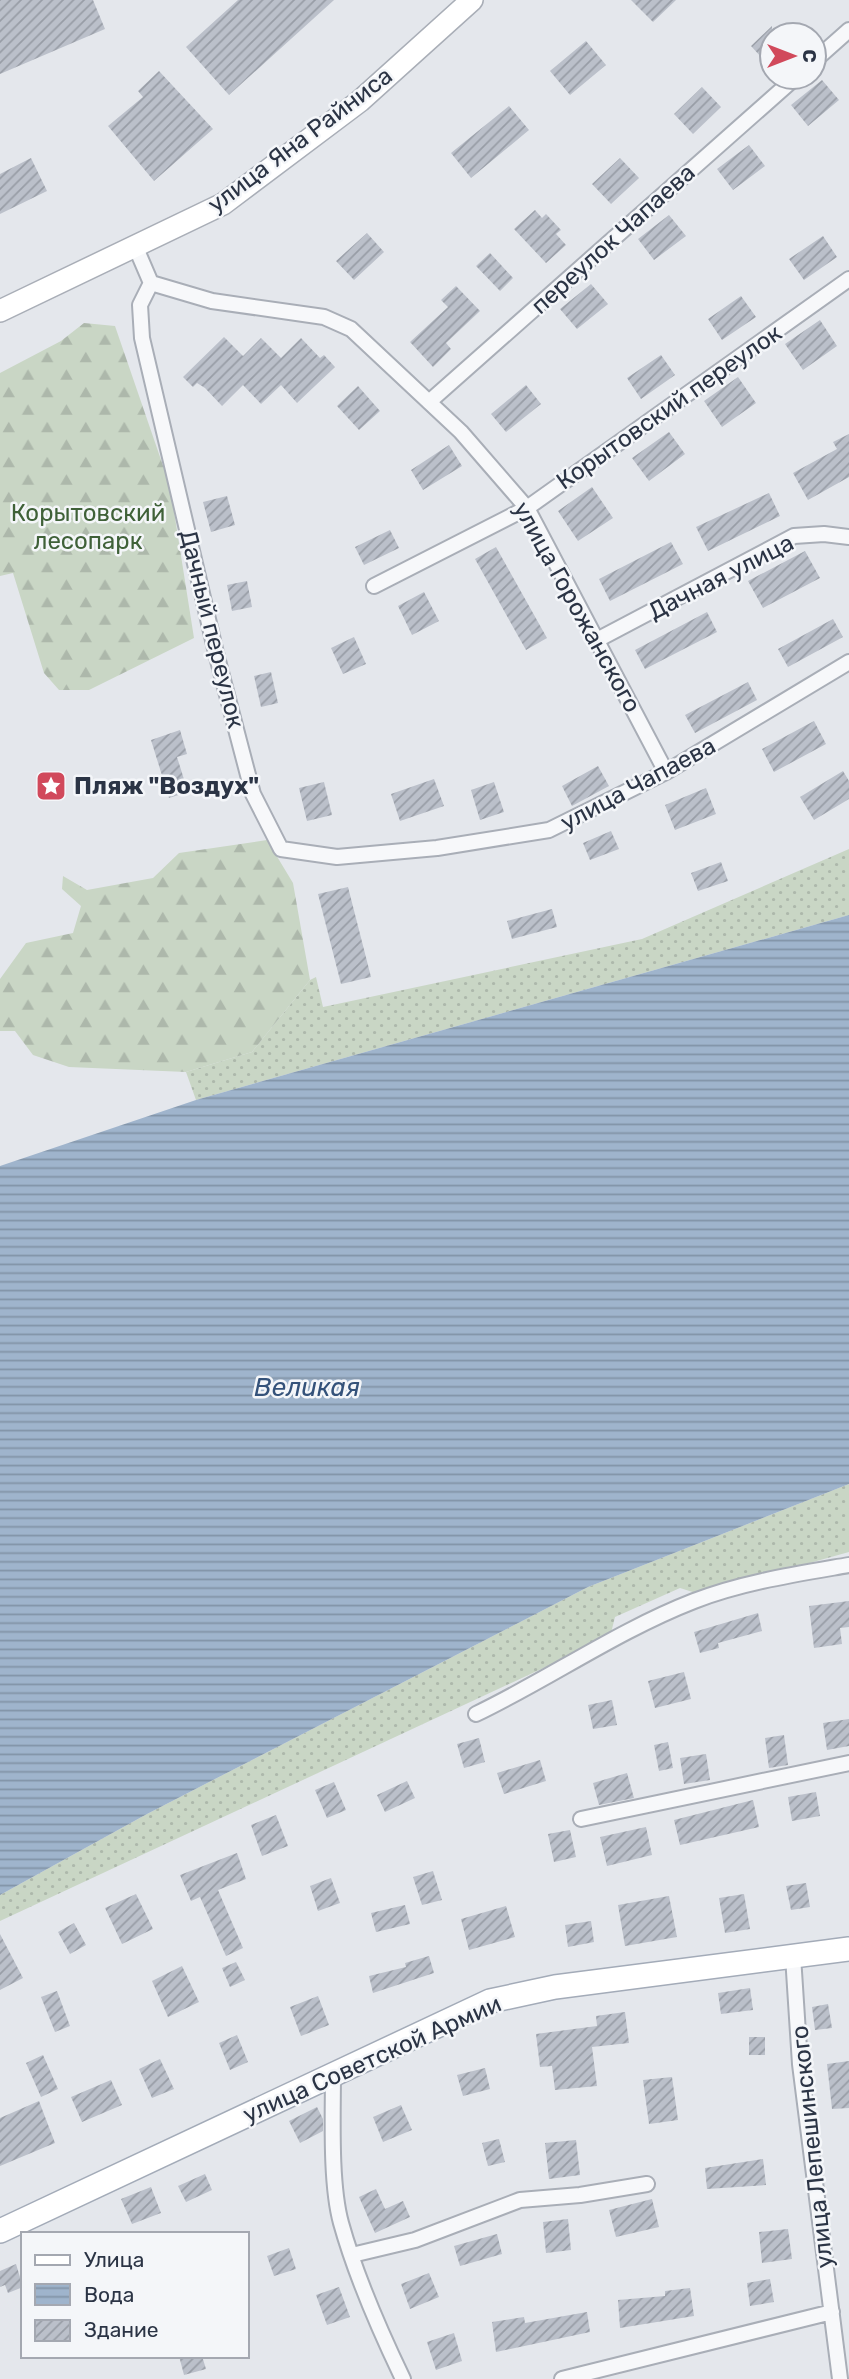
<svg xmlns="http://www.w3.org/2000/svg" width="849" height="2379" viewBox="0 0 849 2379" font-family="Rubik,sans-serif">
<style>
.grass{fill:url(#grass-dots)}
.forest{fill:url(#forest-firs)}
.water{fill:url(#water-rules)}
.building{fill:url(#building-hatch)}
.lines{fill:none;stroke-linecap:round;stroke-linejoin:round}
.street-casing{stroke:#a9aeb7;stroke-width:18}
.secondary-casing{stroke:#a9aeb7;stroke-width:24}
.primary-casing{stroke:#a3abb8;stroke-width:26}
.street{stroke:#f7f8fa;stroke-width:14}
.secondary{stroke:#fff;stroke-width:21}
.primary{stroke:#fff;stroke-width:23}
.labels{text-anchor:middle;stroke-width:5;stroke-linejoin:round;paint-order:stroke}
.street-label{font-size:24px;fill:#2b3445;stroke:#f4f6f9}
.park-label{font-size:24px;fill:#3f6138;stroke:#f4f6f9}
.poi-label{font-size:24px;font-weight:bold;fill:#2b3445;stroke:#f4f6f9;text-anchor:start}
.water-label{font-size:26px;font-style:italic;fill:#34527a;stroke:#f4f6f9}
</style>
<defs>
<pattern id="grass-dots" width="8" height="8" patternUnits="userSpaceOnUse" patternTransform="scale(1.75)"><rect width="8" height="8" fill="#c9d6c5"/><path d="M2 2h.1M6 6h.1" fill="none" stroke="#adb8ab" stroke-width="1.8" stroke-linecap="round"/></pattern>
<pattern id="forest-firs" width="22" height="20" patternUnits="userSpaceOnUse" patternTransform="scale(1.75)"><rect width="22" height="20" fill="#c9d6c5"/><path d="M5 1l3.5 6h-7zM16 11l3.5 6h-7z" fill="#adb8ab"/></pattern>
<pattern id="water-rules" width="6" height="5" patternUnits="userSpaceOnUse" patternTransform="scale(1.75)"><rect width="6" height="5" fill="#9fb4cc"/><path d="M0 2.5h6" fill="none" stroke="#8293a7"/></pattern>
<pattern id="building-hatch" width="6" height="6" patternUnits="userSpaceOnUse" patternTransform="scale(1.75)"><rect width="6" height="6" fill="#bbc0ca"/><path d="M-1 1l2-2M0 6l6-6M5 7l2-2" fill="none" stroke="#989da6"/></pattern>
</defs>
<rect width="100%" height="100%" fill="#e4e7ec"/>
<path class="grass" d="M849 849V915L196 1100 186 1072 252 1052 310 980 316 977 323 1007 642 939Z
M849 1484V1552L699 1594 680 1588 615 1617 610 1637 0 1921V1895L147 1814 588 1587Z"/>
<path class="forest" d="M84 323 115 326 170 486 194 638 89 690H59L44 673 13 573 0 576V373L61 341Z
M267 840 293 883 310 980 252 1052 186 1072 69 1067 33 1055 15 1031H0V979L26 943 73 933 81 906 62 889 63 876 87 890 153 878 179 853Z"/>
<path class="water" d="M849 915V1484L588 1587 147 1814 0 1895V1166L196 1100Z"/>
<path class="building" d="M0 0H93L105 29 0 74Z
M238 0H334L229 95 186 47Z
M631 0H676L653 22Z
M772 26V69L751 46Z
M586 41 606 65 570 95 550 71Z
M159 71 213 129 154 181 108 126 143 97 138 91Z
M822 80 839 100 808 126 791 105Z
M702 87 721 107 693 134 674 114Z
M509 106 529 130 471 178 451 153Z
M749 145 765 166 733 190 717 169Z
M31 158 47 191 0 214V174Z
M620 158 639 178 611 204 592 184Z
M535 210 542 218 546 214 561 230 556 234 566 245 546 263 514 229Z
M669 215 686 236 654 260 638 239Z
M367 233 384 252 354 280 336 261Z
M823 236 837 257 804 280 789 259Z
M490 253 513 278 500 291 476 266Z
M591 284 608 304 577 329 560 309Z
M456 286 480 311 446 343 451 349 433 367 410 342 448 307 441 300Z
M741 296 756 317 722 340 708 319Z
M820 320 837 346 803 370 785 344Z
M224 337 243 356 261 338 281 358 301 338 320 358 324 355 335 367 297 403 281 385 261 404 243 385 222 406 205 388 197 383 193 387 183 377Z
M661 355 675 375 641 399 627 378Z
M738 377 756 403 722 427 704 401Z
M526 385 541 404 506 432 491 414Z
M358 386 380 411 359 430 337 406Z
M669 432 685 454 649 481 632 458Z
M849 434V477L808 500 793 473 837 449 833 442Z
M449 445 462 466 423 490 411 470Z
M592 487 613 518 578 541 558 511Z
M769 493 780 516 708 551 696 527Z
M227 496 235 525 211 532 203 502Z
M390 530 399 548 364 565 355 547Z
M671 542 683 564 610 601 599 579Z
M496 547 547 638 526 650 475 559Z
M805 551 820 578 763 608 748 581Z
M247 581 252 607 232 611 227 585Z
M424 592 439 621 412 635 398 606Z
M707 612 717 632 645 669 635 650Z
M833 619 843 637 788 667 778 649Z
M354 637 366 664 343 674 331 648Z
M271 672 278 703 261 707 254 676Z
M748 682 757 700 695 733 685 715Z
M814 721 826 744 774 772 762 749Z
M180 730 187 754 177 757 188 792 169 798 151 740Z
M598 766 609 786 572 806 562 786Z
M843 771 849 781V799L814 820 800 797Z
M434 779 444 806 400 821 391 794Z
M324 782 332 815 307 821 299 788Z
M494 782 504 812 480 820 471 790Z
M706 788 716 814 675 830 665 805Z
M611 831 619 849 590 860 583 843Z
M721 862 728 881 698 891 691 873Z
M348 887 371 977 341 984 318 894Z
M552 909 557 927 512 939 507 921Z
M849 1601V1627L840 1628 842 1644 814 1648 809 1606Z
M758 1613 762 1631 718 1643 719 1648 700 1653 694 1632Z
M684 1672 691 1699 655 1708 648 1681Z
M612 1700 617 1725 593 1729 588 1705Z
M849 1719V1746L827 1750 823 1723Z
M784 1735 788 1765 769 1768 765 1738Z
M479 1738 485 1762 464 1768 457 1744Z
M668 1742 673 1768 659 1771 654 1745Z
M706 1754 710 1780 684 1784 680 1758Z
M540 1760 546 1781 504 1794 497 1773Z
M627 1773 634 1798 599 1805 593 1783Z
M407 1781 415 1798 385 1812 377 1795Z
M334 1782 346 1810 327 1818 315 1790Z
M816 1792 820 1816 792 1821 788 1797Z
M753 1800 759 1827 680 1845 674 1820Z
M276 1815 288 1846 262 1856 251 1825Z
M646 1827 652 1855 607 1866 600 1837Z
M570 1830 576 1857 554 1862 548 1834Z
M237 1853 246 1879 218 1890 243 1948 226 1956 200 1897 191 1901 180 1875Z
M433 1871 442 1900 422 1905 413 1877Z
M331 1878 340 1903 318 1911 310 1886Z
M806 1883 810 1907 791 1910 786 1886Z
M136 1894 153 1929 122 1944 105 1908Z
M744 1894 750 1929 725 1933 719 1898Z
M669 1896 677 1937 625 1946 618 1905Z
M405 1905 410 1924 376 1932 371 1913Z
M506 1906 515 1937 469 1950 461 1919Z
M591 1921 594 1942 568 1947 565 1925Z
M74 1923 86 1945 70 1954 58 1932Z
M0 1934 23 1978 0 1990Z
M429 1956 434 1973 373 1993 369 1976 406 1967 405 1963Z
M236 1962 245 1980 230 1987 222 1968Z
M182 1966 199 2002 168 2017 152 1981Z
M750 1988 753 2010 721 2014 718 1993Z
M57 1991 70 2026 55 2032 41 1997Z
M318 1996 329 2025 301 2036 290 2007Z
M828 2004 832 2028 815 2030 812 2007Z
M625 2012 629 2043 592 2047 597 2086 555 2090 552 2066 540 2067 536 2034 597 2026 596 2016Z
M237 2035 248 2062 230 2070 219 2043Z
M749 2037H765V2055H749Z
M43 2055 58 2089 41 2097 26 2063Z
M160 2059 174 2089 152 2098 139 2069Z
M849 2061V2108L832 2109 827 2064Z
M485 2068 490 2089 463 2096 457 2075Z
M672 2077 678 2120 649 2124 643 2080Z
M111 2080 122 2105 82 2122 71 2097Z
M39 2101 55 2143 0 2166V2118Z
M401 2105 412 2130 383 2142 373 2117Z
M317 2107 323 2119V2131L300 2143 289 2121Z
M499 2139 505 2162 488 2166 482 2143Z
M576 2140 580 2175 549 2179 545 2143Z
M763 2159 766 2185 707 2189 705 2168Z
M205 2174 212 2190 186 2202 178 2186Z
M151 2187 161 2213 132 2224 121 2199Z
M376 2189 385 2209 403 2201 410 2217 375 2233 359 2197Z
M652 2199 659 2227 616 2237 609 2210Z
M568 2219 571 2250 546 2253 543 2222Z
M788 2229 792 2259 762 2263 759 2232Z
M497 2234 502 2254 460 2266 454 2246Z
M289 2248 296 2269 274 2276 267 2256Z
M16 2264 23 2287 8 2293 5 2285 0 2287V2271Z
M429 2273 439 2297 410 2309 401 2284Z
M770 2279 774 2302 750 2306 747 2283Z
M339 2287 350 2317 327 2325 316 2295Z
M690 2288 694 2316 620 2328 618 2300 665 2296V2291Z
M587 2312 590 2332 496 2352 492 2322 524 2317 525 2323Z
M454 2333 462 2361 436 2370 427 2342Z
M179 2356H202L206 2369 184 2375Z"/>
<g class="lines">
<g class="street-casing">
<path id="street" d="M814 61 849 30
M136 248 151 283 212 301 324 317 351 329 461 432 527 508 666 772
M151 283 140 305 142 338 216 653 253 794 281 849 337 857 437 848 549 830 666 772 849 662
M429 402 796 77
M374 586 527 508 849 279
M597 640 794 536 824 534 849 537
M476 1714C549 1679 617 1631 694 1601 743 1582 797 1574 849 1565
M581 1819 849 1763
M793 1956 800 2064 840 2379
M333 2072C333 2115 330 2183 341 2223 356 2277 379 2329 403 2379
M352 2255 415 2240 520 2200 580 2195 647 2184
M562 2379 832 2312"/>
</g>
<g class="secondary-casing">
<path id="secondary" d="M0 311 223 204 360 101 472 0"/>
</g>
<g class="primary-casing">
<path id="primary" d="M0 2231 490 2001 555 1987 849 1949"/>
</g>
<use href="#street" class="street"/>
<use href="#secondary" class="secondary"/>
<use href="#primary" class="primary"/>
</g>
<defs>
<g id="sight-square" transform="scale(1.575)"><rect x="-9" y="-9" width="18" height="18" rx="4" fill="#d1495b" stroke="#f4f6f9"/><path d="M0-6L1.8-2.2L6-1.7L2.9 1.2L3.7 5.4L0 3.3L-3.7 5.4L-2.9 1.2L-6-1.7L-1.8-2.2Z" fill="#fff"/></g>
</defs>
<g fill-rule="evenodd">
<use href="#sight-square" x="51" y="786"/>
</g>
<g class="labels">
<g class="street-label">
<text transform="translate(300 140) rotate(-37)" y="8">улица Яна Райниса</text>
<text transform="translate(613 239) rotate(-42)" y="8">переулок Чапаева</text>
<text transform="translate(669 407) rotate(-35)" y="8">Корытовский переулок</text>
<text transform="translate(721 577) rotate(-27)" y="8">Дачная улица</text>
<text transform="translate(577 607) rotate(61)" y="8">улица Горожанского</text>
<text transform="translate(212 629) rotate(76)" y="8">Дачный переулок</text>
<text transform="translate(638 784) rotate(-28)" y="8">улица Чапаева</text>
<text transform="translate(372 2059) rotate(-24)" y="8">улица Советской Армии</text>
<text transform="translate(812 2147) rotate(-96)" y="8">улица Лепешинского</text>
</g>
<g class="park-label">
<text x="88" y="521">Корытовский<tspan x="88" dy="28">лесопарк</tspan></text>
</g>
<g class="poi-label">
<text x="74" y="794">Пляж "Воздух"</text>
</g>
<g class="water-label">
<text x="307" y="1396">Великая</text>
</g>
</g>
<rect x="21" y="2232" width="228" height="126" fill="#f4f6f9" stroke="#a4a8b1" stroke-width="2"/>
<rect x="35" y="2255" width="35" height="10" fill="#ffffff" stroke="#a4a8b1" stroke-width="2"/>
<text x="84" y="2267" font-size="21" fill="#2b3445">Улица</text>
<rect x="35" y="2284" width="35" height="21" fill="url(#water-rules)" stroke="#a4a8b1" stroke-width="2"/>
<text x="84" y="2302" font-size="21" fill="#2b3445">Вода</text>
<rect x="35" y="2320" width="35" height="21" fill="url(#building-hatch)" stroke="#a4a8b1" stroke-width="2"/>
<text x="84" y="2337" font-size="21" fill="#2b3445">Здание</text>
<g transform="translate(793 56) rotate(90)"><circle r="33" fill="#f4f6f9" stroke="#a4a8b1" stroke-width="2"/>
<path d="M0-5L12 26L0 18L-12 26Z" fill="#d1495b"/>
<text y="-10" font-size="19" font-weight="bold" text-anchor="middle" fill="#2b3445">С</text>
</g>
</svg>
